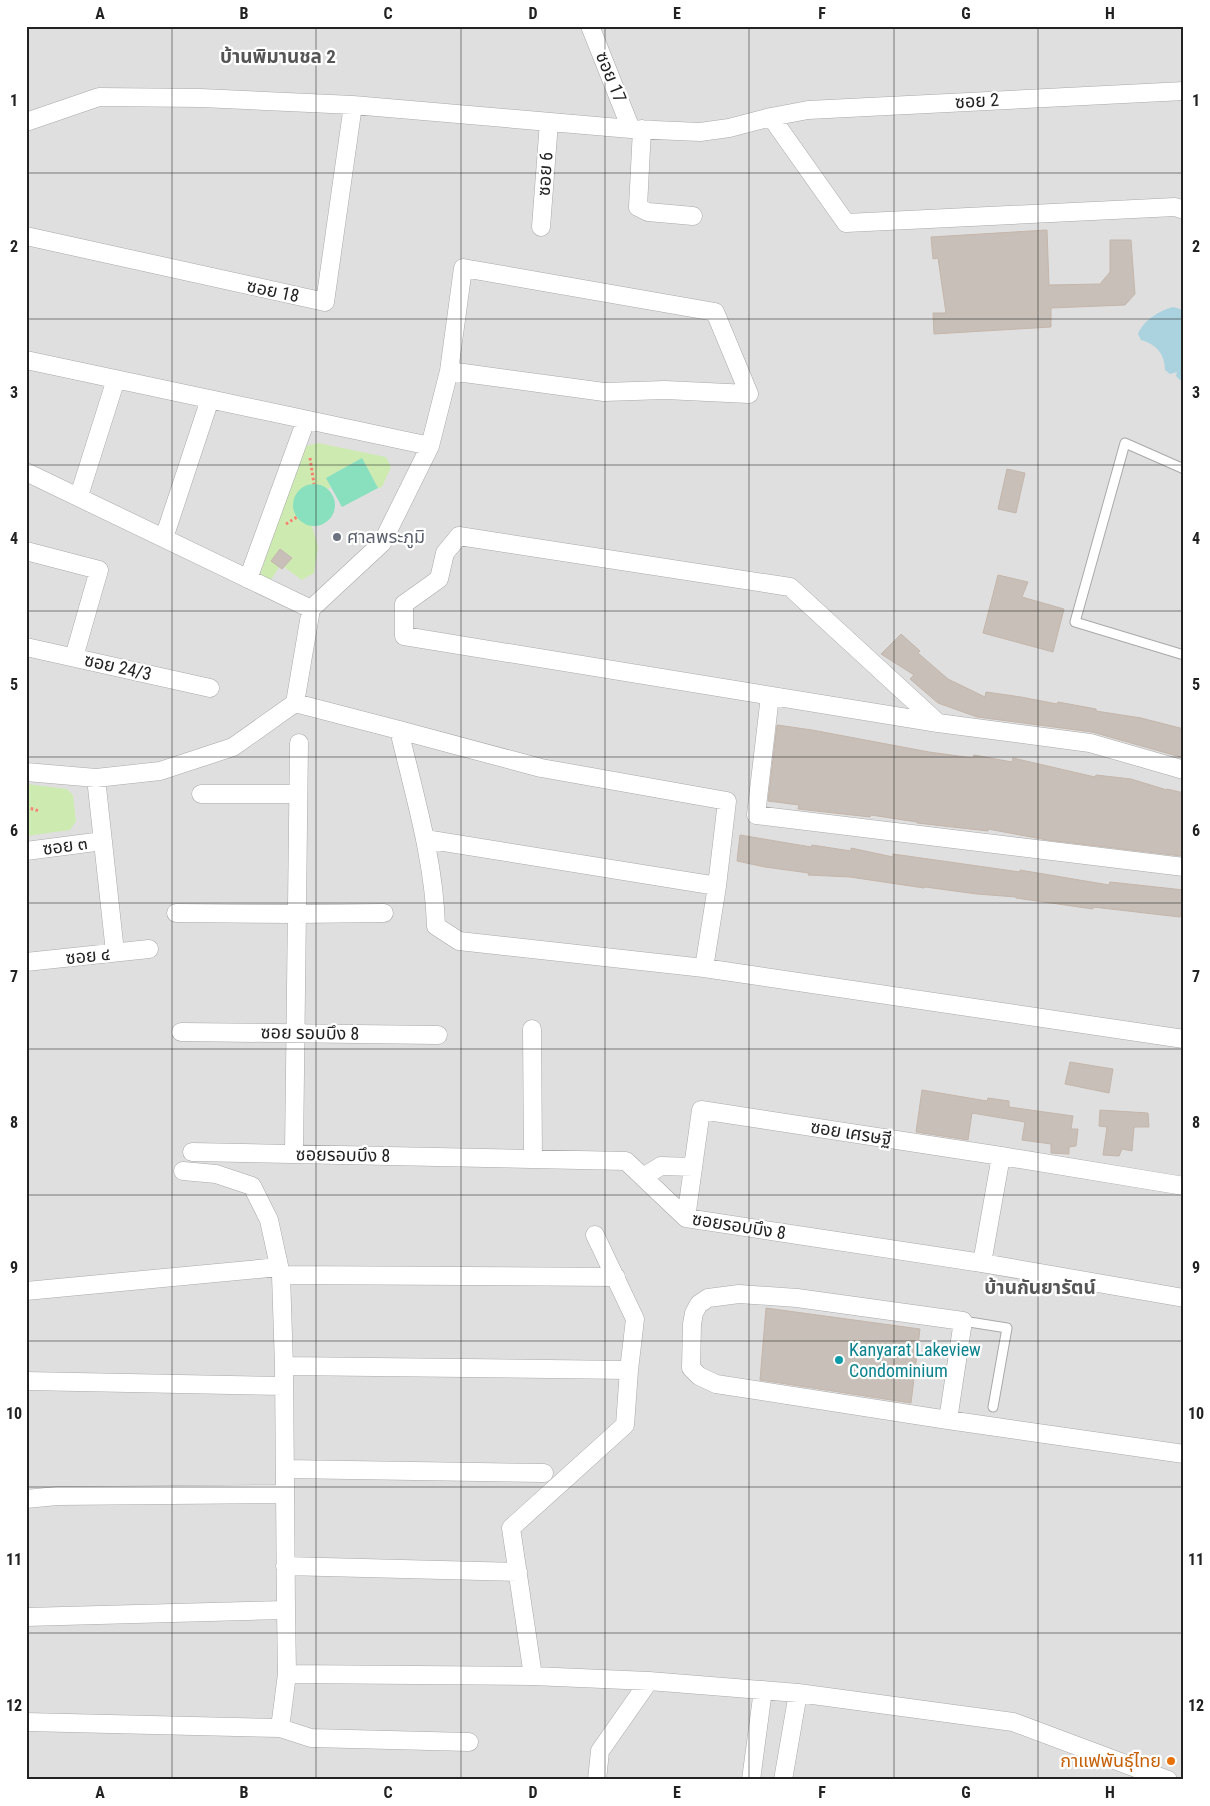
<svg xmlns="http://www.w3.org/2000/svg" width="1210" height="1806" viewBox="0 0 1210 1806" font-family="'Roboto Condensed','Noto Sans Thai',sans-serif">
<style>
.residential{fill:#e0dfdf}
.grass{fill:#cdebb0}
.pitch{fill:#88e0be}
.water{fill:#aad3df}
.building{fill:#c7bfb8;stroke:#c4b6ab}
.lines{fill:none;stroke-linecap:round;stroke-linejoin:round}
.service-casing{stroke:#a9a9a9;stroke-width:11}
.minor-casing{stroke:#a9a9a9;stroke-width:19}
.path{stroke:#fa8072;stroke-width:3;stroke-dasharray:2.5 2.5;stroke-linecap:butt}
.service{stroke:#fff;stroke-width:9}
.minor{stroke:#fff;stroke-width:18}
.grid{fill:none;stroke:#222;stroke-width:1;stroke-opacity:0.55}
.worship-dot{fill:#6b7280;stroke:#fff;stroke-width:2}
.culture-dot{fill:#0f9aa8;stroke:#fff;stroke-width:2}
.food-dot{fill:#e8710a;stroke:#fff;stroke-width:2}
.labels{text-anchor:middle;stroke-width:4.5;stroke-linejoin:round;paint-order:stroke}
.street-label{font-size:18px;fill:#222;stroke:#fff}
.worship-label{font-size:18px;fill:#5b616d;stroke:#fff;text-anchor:start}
.culture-label{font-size:18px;fill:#0d838f;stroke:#fff;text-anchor:start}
.food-label{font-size:18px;fill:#c56008;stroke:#fff;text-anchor:end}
.neighbourhood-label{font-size:19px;font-weight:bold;fill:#555;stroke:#fff}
.neatline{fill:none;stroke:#222;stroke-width:2}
.grid-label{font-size:16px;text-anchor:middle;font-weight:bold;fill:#222}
</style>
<rect width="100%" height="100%" fill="#f2efe9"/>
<path class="residential" d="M26 26H1184V1780H26Z"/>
<path class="grass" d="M318 443 386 457 391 467 382 487 378 488 362 458 326 478 331 487 328 489C296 472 279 516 312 526L318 547 314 573 302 580 284 567 292 558 281 549 271 561 279 567 271 580 260 575 303 447Z
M26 784 67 789 73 795 76 821 70 830 26 836Z"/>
<path class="pitch" d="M362 458 378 488 342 507 326 478Z
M293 505a21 21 0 1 1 42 0a21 21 0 1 1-42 0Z"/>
<path class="water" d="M1173 307 1180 309 1184 313V380H1180L1176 376 1177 372 1170 374 1165 370C1165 354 1156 344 1141 340L1138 334C1143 321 1160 310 1173 307Z"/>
<path class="building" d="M1047 230 1049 285 1100 284 1110 272V240H1131L1135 294 1125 305 1051 308V327L934 334 933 313H946L938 258 933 259 931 237Z
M1007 469 1025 473 1016 513 998 509Z
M280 549 292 558 282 569 271 561Z
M998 575 1028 582 1022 597 1064 609 1053 652 983 633Z
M901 634 920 651 918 653 948 679 985 697 986 692 1021 697 1057 704 1058 702 1096 709V711L1141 718 1184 729V758L1092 732 977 717 938 703 910 679 914 675 881 654Z
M777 725 812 730 929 752 973 758 974 755 1012 762 1013 758 1095 777 1096 775 1131 779 1167 790V789L1184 793V834L1181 856 1047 840 988 829V831L917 823V822L871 815 870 817 798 809 799 805 768 801Z
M740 835 811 847 812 845 851 851V848L893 857V854L1020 872V870L1109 885 1110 882 1184 890V897L1180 917 1093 907V909L1016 898V897L977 894 925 887 924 888 850 877 808 875 809 873 765 867 737 861Z
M1070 1062 1113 1069 1109 1093 1065 1084Z
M922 1090 987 1101 988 1098 1009 1101V1107L1073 1116 1071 1129H1078L1076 1146 1069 1147V1154L1051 1153V1144L1022 1140 1025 1122 972 1113 968 1140 916 1132Z
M1100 1110 1148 1113 1149 1127H1134L1132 1151 1122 1149 1119 1156 1103 1155 1107 1127 1099 1126Z
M766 1308 920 1329 911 1403 760 1380Z"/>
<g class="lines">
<g class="service-casing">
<path id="service" d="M1184 469 1125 443 1075 622 1184 655
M963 1321 1007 1328 993 1407"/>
</g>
<g class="minor-casing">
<path id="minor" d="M590 26 631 129
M771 117 808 110 1184 91
M26 122 99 97 201 98 353 105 631 129 700 132 729 128 771 117 846 223 1175 207 1184 210
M642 129 638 207 648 212 693 216
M541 227 549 122
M26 236 325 302 353 105
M26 360 430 446
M26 472 311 609
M79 496 116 379
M164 538 210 399
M26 551 99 570 74 657
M248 579 306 420
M26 647 210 688
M770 696 756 815 1184 867
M295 703 311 609 382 543 430 446 449 371 463 268 715 312 749 394 665 390 604 392 449 371
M938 723 790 587 459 536 445 553 439 579 404 604V636L938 723 1090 743 1184 770
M399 730 541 768 727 801 717 886 704 968
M26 772 96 778 160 771 233 747 295 703 399 730C414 794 434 859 436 926L459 941 704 968 1184 1039
M96 778 115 952
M201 794H298
M425 839 717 886
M26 851 103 841
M176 913 297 914 384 913
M26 962 149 949
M532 1029 533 1159
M181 1032 438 1035
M192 1152 626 1161 686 1218 982 1263 1184 1298
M294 1154 299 743
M183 1171 216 1174 252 1186 269 1220 281 1275 284 1366
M643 1177 661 1166 693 1167
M686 1218 701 1110 1001 1156 1184 1186
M595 1235 635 1319 629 1370
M982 1263 1001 1156
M281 1275 616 1277
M26 1291 279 1267
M26 1381 284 1386
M948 1420 963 1321 797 1298 739 1294 708 1298 699 1304 694 1313 692 1324 691 1368 699 1376 716 1384 948 1420 1184 1454
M285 1469 544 1473
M26 1499 57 1496 285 1494
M285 1566 518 1572
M286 1610 284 1366 629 1370 625 1425 511 1528 533 1676
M26 1617 286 1610 287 1674 280 1728
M287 1674 533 1676 649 1681 798 1693 1013 1722 1168 1780
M26 1722 280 1728 311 1738 469 1742
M597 1780 600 1751 649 1681
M751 1780 763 1690
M783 1780 798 1693"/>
</g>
<path class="path" d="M310 458 314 484
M286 524 297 517
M26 807 39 811"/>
<use href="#service" class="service"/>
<use href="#minor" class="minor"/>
</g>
<path class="grid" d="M172 26V1780M316 26V1780M461 26V1780M605 26V1780M749 26V1780M894 26V1780M1038 26V1780M26 173H1184M26 319H1184M26 465H1184M26 611H1184M26 757H1184M26 903H1184M26 1049H1184M26 1195H1184M26 1341H1184M26 1487H1184M26 1633H1184"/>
<circle class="worship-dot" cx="337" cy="537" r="5"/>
<circle class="culture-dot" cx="839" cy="1360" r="5"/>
<circle class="food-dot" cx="1171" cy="1761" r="5"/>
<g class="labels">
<g class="street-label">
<text transform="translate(611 77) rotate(68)" y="6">ซอย 17</text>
<text transform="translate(977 101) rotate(-3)" y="6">ซอย 2</text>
<text transform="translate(545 174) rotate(-86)" y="6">ซอย 6</text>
<text transform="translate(273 291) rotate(12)" y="6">ซอย 18</text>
<text transform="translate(118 667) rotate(13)" y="6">ซอย 24/3</text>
<text transform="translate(65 846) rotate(-8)" y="6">ซอย ๓</text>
<text transform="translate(88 956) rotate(-6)" y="6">ซอย ๔</text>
<text transform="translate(310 1033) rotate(1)" y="6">ซอย รอบบึง 8</text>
<text transform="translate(851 1133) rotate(9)" y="6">ซอย เศรษฐี</text>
<text transform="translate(343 1155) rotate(1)" y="6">ซอยรอบบึง 8</text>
<text transform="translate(739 1226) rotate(9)" y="6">ซอยรอบบึง 8</text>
</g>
<g class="worship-label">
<text x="347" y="543">ศาลพระภูมิ</text>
</g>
<g class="culture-label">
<text x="849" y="1356">Kanyarat Lakeview<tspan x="849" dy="21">Condominium</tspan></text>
</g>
<g class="food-label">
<text x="1161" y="1767">กาแฟพันธุ์ไทย</text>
</g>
<g class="neighbourhood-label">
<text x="278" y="63">บ้านพิมานชล 2</text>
<text x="1040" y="1294">บ้านกันยารัตน์</text>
</g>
</g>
<rect width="1210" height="1806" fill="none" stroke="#ffffff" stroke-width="55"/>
<rect x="28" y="28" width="1154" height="1750" class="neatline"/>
<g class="grid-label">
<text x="100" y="19">A</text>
<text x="244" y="19">B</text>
<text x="388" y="19">C</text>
<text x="533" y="19">D</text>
<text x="677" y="19">E</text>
<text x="822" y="19">F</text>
<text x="966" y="19">G</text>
<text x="1110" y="19">H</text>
<text x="14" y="106">1</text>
<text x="1196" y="106">1</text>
<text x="14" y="252">2</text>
<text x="1196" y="252">2</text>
<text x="14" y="398">3</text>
<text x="1196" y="398">3</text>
<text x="14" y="544">4</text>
<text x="1196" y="544">4</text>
<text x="14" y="690">5</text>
<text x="1196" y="690">5</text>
<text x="14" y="836">6</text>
<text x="1196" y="836">6</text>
<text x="14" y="982">7</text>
<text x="1196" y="982">7</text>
<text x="14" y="1128">8</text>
<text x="1196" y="1128">8</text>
<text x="14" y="1273">9</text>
<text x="1196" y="1273">9</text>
<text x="14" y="1419">10</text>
<text x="1196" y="1419">10</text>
<text x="14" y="1565">11</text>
<text x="1196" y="1565">11</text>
<text x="14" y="1711">12</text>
<text x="1196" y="1711">12</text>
<text x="100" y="1798">A</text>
<text x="244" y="1798">B</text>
<text x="388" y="1798">C</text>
<text x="533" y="1798">D</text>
<text x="677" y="1798">E</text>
<text x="822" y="1798">F</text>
<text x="966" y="1798">G</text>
<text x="1110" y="1798">H</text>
</g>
</svg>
